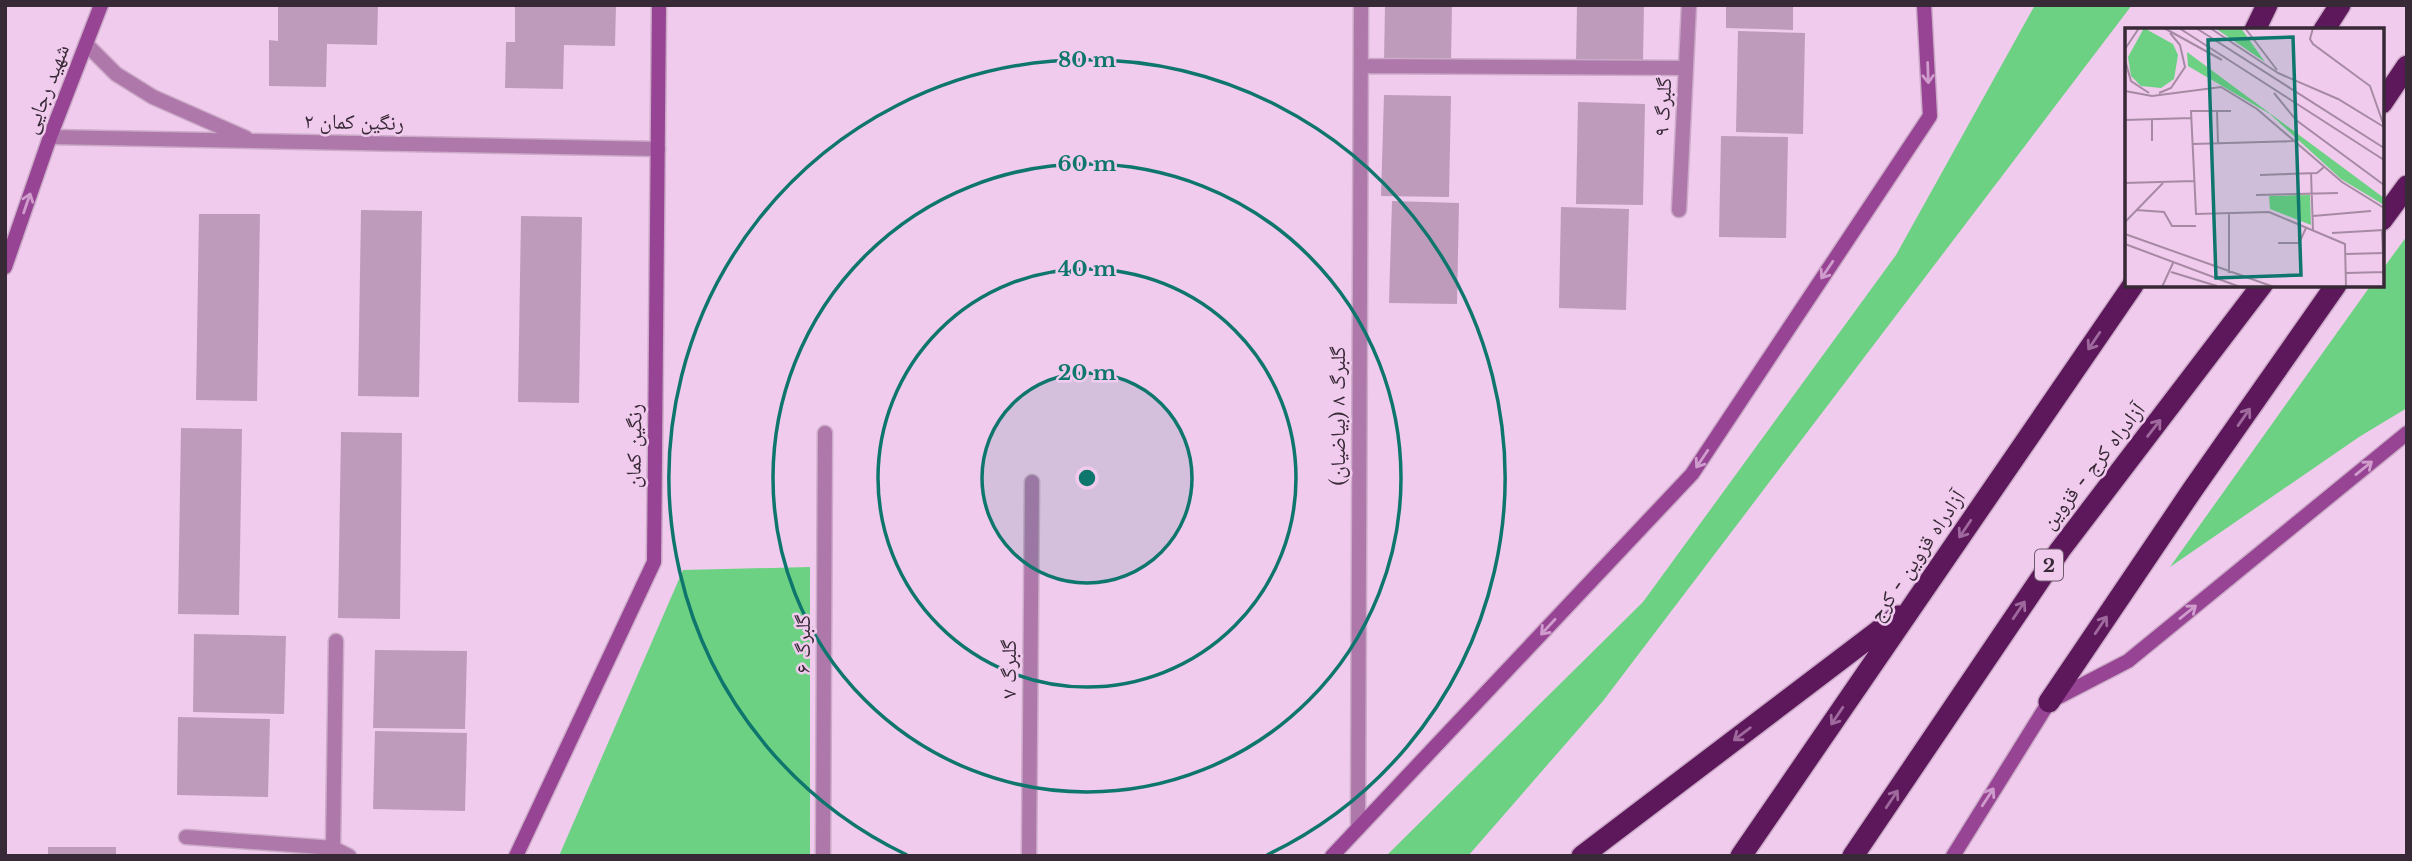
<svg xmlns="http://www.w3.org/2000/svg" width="2412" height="861" viewBox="0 0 2412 861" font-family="'Libre Baskerville','Noto Naskh Arabic',serif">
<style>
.green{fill:#6cd182}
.building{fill:#be9bbb}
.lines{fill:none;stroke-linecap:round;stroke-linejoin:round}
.street-casing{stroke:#cbabc8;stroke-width:17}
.secondary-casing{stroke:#cbabc8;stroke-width:17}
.highway-casing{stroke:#cbabc8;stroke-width:24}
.street{stroke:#af78ab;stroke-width:14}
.secondary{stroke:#964493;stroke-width:14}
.highway{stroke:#5d185c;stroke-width:21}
.oneway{stroke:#d09cce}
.oneway2{stroke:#9f699d}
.ring{fill:none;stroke:#0f766e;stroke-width:3.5}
.labels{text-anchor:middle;stroke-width:5;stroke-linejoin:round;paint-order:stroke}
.shield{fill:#f0cbed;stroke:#6e5a6d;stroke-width:2}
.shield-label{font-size:19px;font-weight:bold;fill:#372936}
.street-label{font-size:21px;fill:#372936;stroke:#f0cbed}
.inset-road{fill:none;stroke:#a68aa4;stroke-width:2}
.view{fill:#0f766e;fill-opacity:0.15;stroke:#0f766e;stroke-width:3.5}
.inset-edge{fill:none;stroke:#372936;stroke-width:3.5}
.centre{fill:#0f766e;stroke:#f0cbed;stroke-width:3.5}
.ring-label{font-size:21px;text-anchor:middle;font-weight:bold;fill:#0f766e;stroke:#f0cbed;stroke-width:5;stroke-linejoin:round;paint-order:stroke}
</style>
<rect width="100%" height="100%" fill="#f0cbed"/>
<path class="green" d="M2035 5H2132L1603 701 1468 856H1386L1643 602 1896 255Z
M2407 236V408L2359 437 2170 567 2371 285H2382V270Z
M810 567V856H559L683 570Z"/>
<path class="building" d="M278 5H378L377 45 327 44 326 87 269 86V40L278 41Z
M515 5H616L615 46 564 45 563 89 505 88 506 42H515Z
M1385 5H1452L1451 62 1384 60Z
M1577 5H1644L1643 62 1576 61Z
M1726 5H1793V30L1726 28Z
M1738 31 1805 33 1803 134 1736 132Z
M1384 95 1451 96 1449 197 1381 196Z
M1578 102 1645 104 1643 205 1576 204Z
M1721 136 1788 137 1786 238 1719 237Z
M1392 201 1459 203 1457 304 1389 303Z
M1561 207 1629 209 1626 310 1559 308Z
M361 210 422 211 419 397 358 396Z
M199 214H260L257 401 196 400Z
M521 216 582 217 579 403 518 402Z
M181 428 242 429 239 615 178 614Z
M341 432 402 433 400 619 338 618Z
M194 634 286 636 284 714 193 712Z
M375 650 467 651 465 729 373 728Z
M178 717 270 719 268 797 177 795Z
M375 731 467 733 465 811 373 809Z
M48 847H116V856H48Z"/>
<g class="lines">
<g class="street-casing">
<path id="street" d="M86 44 116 74 153 97 246 138
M1361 66 1686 68
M50 137 658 149
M1679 210 1689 5
M336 641 333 848 349 856
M1358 828 1361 5
M186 837 333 848
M823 856 825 433
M1029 856 1032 482"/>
</g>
<g class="secondary-casing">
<path id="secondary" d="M5 267 50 137 101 5
M516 856 654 562 659 5
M1332 856 1692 474 1930 116 1924 5
M1953 856 2049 702 2128 661 2407 433"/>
</g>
<g class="highway-casing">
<path id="highway" d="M2255 30 2267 5
M2324 30 2340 5
M2382 103 2407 66
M2382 220 2407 186
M2049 702 2193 489 2336 285
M1582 856 1898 616
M1741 856 2133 285
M1853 856 2060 550 2262 285"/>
</g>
<use href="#street" class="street"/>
<use href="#secondary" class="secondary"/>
<use href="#highway" class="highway"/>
</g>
<defs><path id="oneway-shaft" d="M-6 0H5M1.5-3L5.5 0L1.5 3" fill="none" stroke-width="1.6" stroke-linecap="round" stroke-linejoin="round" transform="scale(1.75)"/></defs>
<g class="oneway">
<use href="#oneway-shaft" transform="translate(1928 73) rotate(88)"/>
<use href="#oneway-shaft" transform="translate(27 203) rotate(-71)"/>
<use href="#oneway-shaft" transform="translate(1827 270) rotate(124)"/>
<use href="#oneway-shaft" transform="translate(1702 459) rotate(124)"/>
<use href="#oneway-shaft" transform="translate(2364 468) rotate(-39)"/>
<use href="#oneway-shaft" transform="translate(2188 612) rotate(-39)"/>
<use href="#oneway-shaft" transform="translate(1548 627) rotate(133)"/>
<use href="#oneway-shaft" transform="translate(1988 797) rotate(-57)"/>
</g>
<g class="oneway2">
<use href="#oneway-shaft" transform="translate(2094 341) rotate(124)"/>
<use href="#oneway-shaft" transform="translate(2244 417) rotate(-55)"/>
<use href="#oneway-shaft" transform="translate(2154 428) rotate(-52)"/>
<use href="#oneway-shaft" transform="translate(1965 529) rotate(124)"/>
<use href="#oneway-shaft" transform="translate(2019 610) rotate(-56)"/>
<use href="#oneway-shaft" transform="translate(2101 625) rotate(-56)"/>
<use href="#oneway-shaft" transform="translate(1837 716) rotate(124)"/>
<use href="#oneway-shaft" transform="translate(1742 734) rotate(143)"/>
<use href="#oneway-shaft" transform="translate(1892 799) rotate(-56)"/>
</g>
<circle cx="1087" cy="478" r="105" fill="#0f766e" fill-opacity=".12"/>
<g class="ring">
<circle cx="1087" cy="478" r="105"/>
<circle cx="1087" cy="478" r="209"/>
<circle cx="1087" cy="478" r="314"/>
<path d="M907 855A418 418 0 1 1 1267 855"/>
</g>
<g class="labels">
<rect class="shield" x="2035" y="549.5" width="28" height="31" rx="5"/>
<g class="shield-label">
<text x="2049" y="572">2</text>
</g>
<g class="street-label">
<text transform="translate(46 89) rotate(-69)" y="7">شهید رجایی</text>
<text transform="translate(1663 107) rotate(-87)" y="7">گلبرگ ۹</text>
<text transform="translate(354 122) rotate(1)" y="7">رنگین کمان ۲</text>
<text transform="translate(1338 416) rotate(-90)" y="7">گلبرگ ۸ (بیاضیان)</text>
<text transform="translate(634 446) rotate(-89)" y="7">رنگین کمان</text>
<text transform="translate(2093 466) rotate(-52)" y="7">آزادراه کرج - قزوین</text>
<text transform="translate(1917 556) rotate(-56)" y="7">آزادراه قزوین - کرج</text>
<text transform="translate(803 644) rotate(-90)" y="7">گلبرگ ۶</text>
<text transform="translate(1009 669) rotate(-90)" y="7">گلبرگ ۷</text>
</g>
</g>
<g transform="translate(2125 28)">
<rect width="259" height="259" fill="#f0cbed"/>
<path d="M19 0 48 16 53 27 49 51 36 60 16 58 6 48 3 29ZM90 0H116L140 34ZM62 24 259 170V177L216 151 145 86 63 38ZM185 167 186 197 145 181 144 168Z" fill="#6cd182"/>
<path class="inset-road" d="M39 0 97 32M54 0 259 132M71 0 259 120M85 0 153 45M120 0 152 42M188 0 185 11 188 16 245 58 259 98M0 21 14 0M0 32 6 53 24 65M153 45 213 71 259 99M0 63 27 68 96 59 132 81 217 154 259 180M34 65 46 60 60 39 55 17 45 5M149 65 171 92 259 157M92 83 93 115M106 83H66L71 186 144 184 220 216 221 259M27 91V113M0 92 66 90M68 116 168 113M186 145 188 202M135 147 192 145 199 139M0 155 69 153M131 167 213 165M11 182 39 184 47 198H71M104 185V245M188 188 246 183M0 194 38 155M257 202 259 254M207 205 259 202M0 206 149 259M153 215H174L181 200M0 216 115 259M221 226 259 225M46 244 92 258M221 245 259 244M37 259 48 235"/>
<path class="view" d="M168 9 176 247 91 250 83 12Z"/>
<rect width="259" height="259" class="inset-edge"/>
</g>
<circle cx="1087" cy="478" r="10" class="centre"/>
<g class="ring-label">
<text x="1087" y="67">80 m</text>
<text x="1087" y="171">60 m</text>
<text x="1087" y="276">40 m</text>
<text x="1087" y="380">20 m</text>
</g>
<rect width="2412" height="861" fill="none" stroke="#372936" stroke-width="14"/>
</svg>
